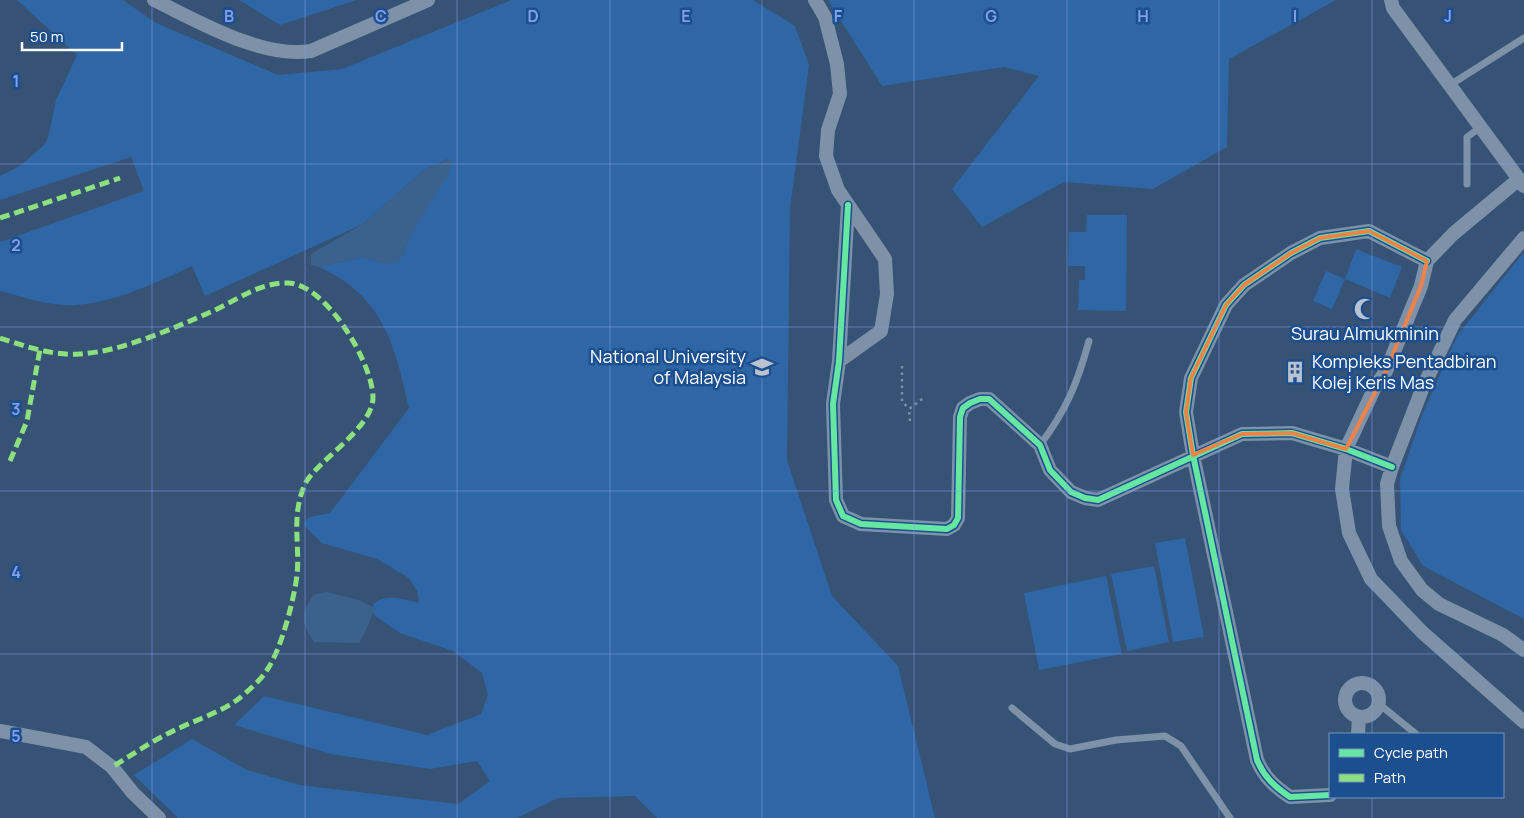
<svg xmlns="http://www.w3.org/2000/svg" width="1524" height="818" viewBox="0 0 1524 818" font-family="Manrope,sans-serif">
<style>
.green{fill:#2f66a5}
.water{fill:#3b618d}
.lines{fill:none;stroke-linecap:round;stroke-linejoin:round}
.path{stroke:#7d92a8;stroke-width:2.5;stroke-dasharray:2.5 4;stroke-linecap:butt}
.service{stroke:#7d92a8;stroke-width:7}
.minor{stroke:#7d92a8;stroke-width:14}
.quiet{stroke:#8de07e;stroke-width:5;stroke-dasharray:10 5;stroke-linecap:butt}
.cycleway-casing{stroke:#1b4f8f;stroke-width:9}
.cycleway{stroke:#66e7a1;stroke-width:6}
.marked{fill:none;stroke:#ee8249;stroke-width:4;stroke-linejoin:round}
.grid{fill:none;stroke:#839eea;stroke-width:1;stroke-opacity:0.55}
.labels{text-anchor:middle;stroke-width:5;stroke-linejoin:round;paint-order:stroke}
.poi-label{font-size:18px;fill:#fff;stroke:#1b4f8f}
.grid-label{font-size:16px;text-anchor:middle;font-weight:bold;fill:#839eea;stroke:#1b4f8f;stroke-width:5;stroke-linejoin:round;paint-order:stroke}
</style>
<rect width="100%" height="100%" fill="#365274"/>
<path class="green" d="M17 0H123L156 23 278 75 342 69 511 0H753L795 26 809 65 790 209 787 460 832 596 898 666 935 818H657L635 796 558 798 517 818H178L134 775 192 739 247 770 300 785 458 804 490 781 477 761 430 769 331 754 234 725 264 696 427 735 481 714 488 695 482 673 453 651 400 633 374 615 373 604C387 593 403 599 419 603L418 593 409 578 377 559 322 543 305 526V521L310 517 330 513 409 408C395 345 383 296 319 267L362 257 388 264 403 255 408 239 452 161 448 159 424 170 363 224 205 296 192 266C155 283 117 302 76 305 51 307 24 297 0 291V242L144 191 131 157 0 200V176L20 166 43 146 48 138 56 100 77 55Z
M239 0H357L280 25Z
M828 0H1336L1229 59 1227 147 1153 189 1064 182 982 227 952 189 1039 76 1004 67 882 86Z
M1087 215H1127L1126 311 1078 310 1079 280H1085V266H1068L1069 232H1086Z
M1356 249 1402 267 1390 298 1345 279 1332 309 1313 301 1326 271 1345 279Z
M1524 252V619L1423 566 1401 530 1400 479 1422 415 1457 336Z
M1185 538 1204 637 1173 642 1155 543Z
M1154 566 1169 642 1127 651 1111 574Z
M1106 576 1122 654 1039 670 1024 593Z"/>
<path class="water" d="M449 159 452 161 449 173 408 239 403 255 397 262 388 264 362 257 319 267 311 265V254L363 224 424 170Z
M326 592 359 600 375 608 367 628 359 643 314 642C301 622 300 616 313 595Z"/>
<g class="lines">
<path class="path" d="M902 366V401L909 409
M910 421 909 409 925 397"/>
<path class="service" d="M1450 85 1524 38
M1467 184V137L1481 127
M1040 445C1067 409 1077 384 1089 341
M1379 704 1416 734
M1012 708 1055 744 1070 749 1116 740 1165 736 1181 746 1230 818"/>
<path class="minor" d="M154 0C198 21 262 59 311 51L428 0
M815 0 825 17 837 64 840 94 828 130 826 156 838 190 885 259 887 294 881 331 839 361
M1391 0 1393 8 1524 186
M1519 179 1453 234 1427 261 1421 286 1386 371 1375 387 1346 449 1342 489 1349 533 1371 579 1422 632 1524 722
M848 205 839 361 833 404 836 500 843 516 861 524 947 529 954 525 958 518 960 417 963 408 970 403 980 399H989L1040 445 1050 470 1071 492 1085 498 1098 500 1242 434 1292 433 1346 449 1392 467
M1524 238 1455 320 1423 387 1392 467 1387 484 1389 526 1401 561 1422 590 1439 604 1503 635 1524 650
M1345 700a17 17 0 1 1 34 0a17 17 0 1 1-34 0Z
M0 731 86 747 112 767 133 793 159 818
M1358 734 1359 717
M1330 795 1290 797C1275 787 1264 777 1257 760L1193 455 1186 412 1191 378 1226 305 1244 285 1291 253 1320 238 1369 231 1427 261"/>
<path class="quiet" d="M0 218 120 178
M0 338C24 346 53 356 79 354 121 352 174 328 213 311 237 300 260 282 288 283 326 284 373 363 373 398 372 428 321 458 306 482 301 491 297 509 297 519 296 537 299 557 297 575 294 600 281 650 267 670 261 680 246 693 237 700 219 713 193 721 173 731 152 741 132 755 112 767
M10 461 27 421 40 349"/>
<g class="cycleway-casing">
<path id="cycleway" d="M848 205 839 361 833 404 836 500 843 516 861 524 947 529 954 525 958 518 960 417 963 408 970 403 980 399H989L1040 445 1050 470 1071 492 1085 498 1098 500 1242 434 1292 433 1346 449 1392 467
M1330 795 1290 797C1275 787 1264 777 1257 760L1193 455 1186 412 1191 378 1226 305 1244 285 1291 253 1320 238 1369 231 1427 261"/>
</g>
<use href="#cycleway" class="cycleway"/>
</g>
<path class="marked" d="M1369 231 1427 261 1421 286 1386 371 1346 449 1292 433 1242 434 1193 455 1186 412 1191 378 1226 305 1244 285 1291 253 1320 238Z"/>
<path class="grid" d="M152 0V818M305 0V818M457 0V818M610 0V818M762 0V818M914 0V818M1067 0V818M1219 0V818M1372 0V734M0 164H1524M0 327H1524M0 491H1524M0 654H1524M1372 797V818"/>
<defs>
<g id="mosque-bare" transform="scale(1.725)"><path d="M3.5-4.9A6 6 0 1 0 3.5 4.9A5 5 0 1 1 3.5-4.9Z" fill="#b9c2ce" stroke="#1b4f8f" stroke-width="2.5" paint-order="stroke"/></g>
<g id="university-bare" transform="scale(1.725)"><path d="M0-5L7-2L0 1L-7-2ZM-4 1L0 2.5L4 1V4Q0 6-4 4Z" fill="#b9c2ce" stroke="#1b4f8f" stroke-width="2.5" paint-order="stroke"/></g>
<g id="building-bare" transform="scale(1.725)"><path d="M-4-6H4V6H1V3H-1V6H-4ZM-2.5-4.3h1.7v1.8h-1.7ZM.8-4.3h1.7v1.8H.8ZM-2.5-1h1.7V.8h-1.7ZM.8-1h1.7V.8H.8Z" fill="#b9c2ce" stroke="#1b4f8f" stroke-width="2.5" paint-order="stroke"/></g>
</defs>
<g fill-rule="evenodd">
<use href="#mosque-bare" x="1365" y="309"/>
<use href="#university-bare" x="762" y="367"/>
<use href="#building-bare" x="1295" y="372"/>
</g>
<g class="labels">
<g class="poi-label">
<text x="1365" y="340">Surau Almukminin</text>
<text x="746" y="363" text-anchor="end">National University<tspan x="746" dy="21">of Malaysia</tspan></text>
<text x="1312" y="368" text-anchor="start">Kompleks Pentadbiran<tspan x="1312" dy="21">Kolej Keris Mas</tspan></text>
</g>
</g>
<g class="grid-label">
<text x="229" y="22">B</text>
<text x="381" y="22">C</text>
<text x="533" y="22">D</text>
<text x="686" y="22">E</text>
<text x="838" y="22">F</text>
<text x="991" y="22">G</text>
<text x="1143" y="22">H</text>
<text x="1295" y="22">I</text>
<text x="1448" y="22">J</text>
<text x="16" y="87">1</text>
<text x="16" y="251">2</text>
<text x="16" y="415">3</text>
<text x="16" y="578">4</text>
<text x="16" y="742">5</text>
</g>
<rect x="1329" y="733" width="175" height="65" fill="#1b4f8f" stroke="#7695bc"/>
<rect x="1339" y="749" width="25" height="8" fill="#66e7a1" stroke="#7695bc"/>
<text x="1374" y="758" font-size="15" fill="#ffffff">Cycle path</text>
<rect x="1339" y="774" width="25" height="8" fill="#8de07e" stroke="#7695bc"/>
<text x="1374" y="783" font-size="15" fill="#ffffff">Path</text>
<path d="M22 42v8h100v-8" fill="none" stroke="#ffffff" stroke-width="2.5"/>
<text x="30" y="42" font-size="15" fill="#ffffff" stroke="#1b4f8f" stroke-width="4" paint-order="stroke">50 m</text>
</svg>
